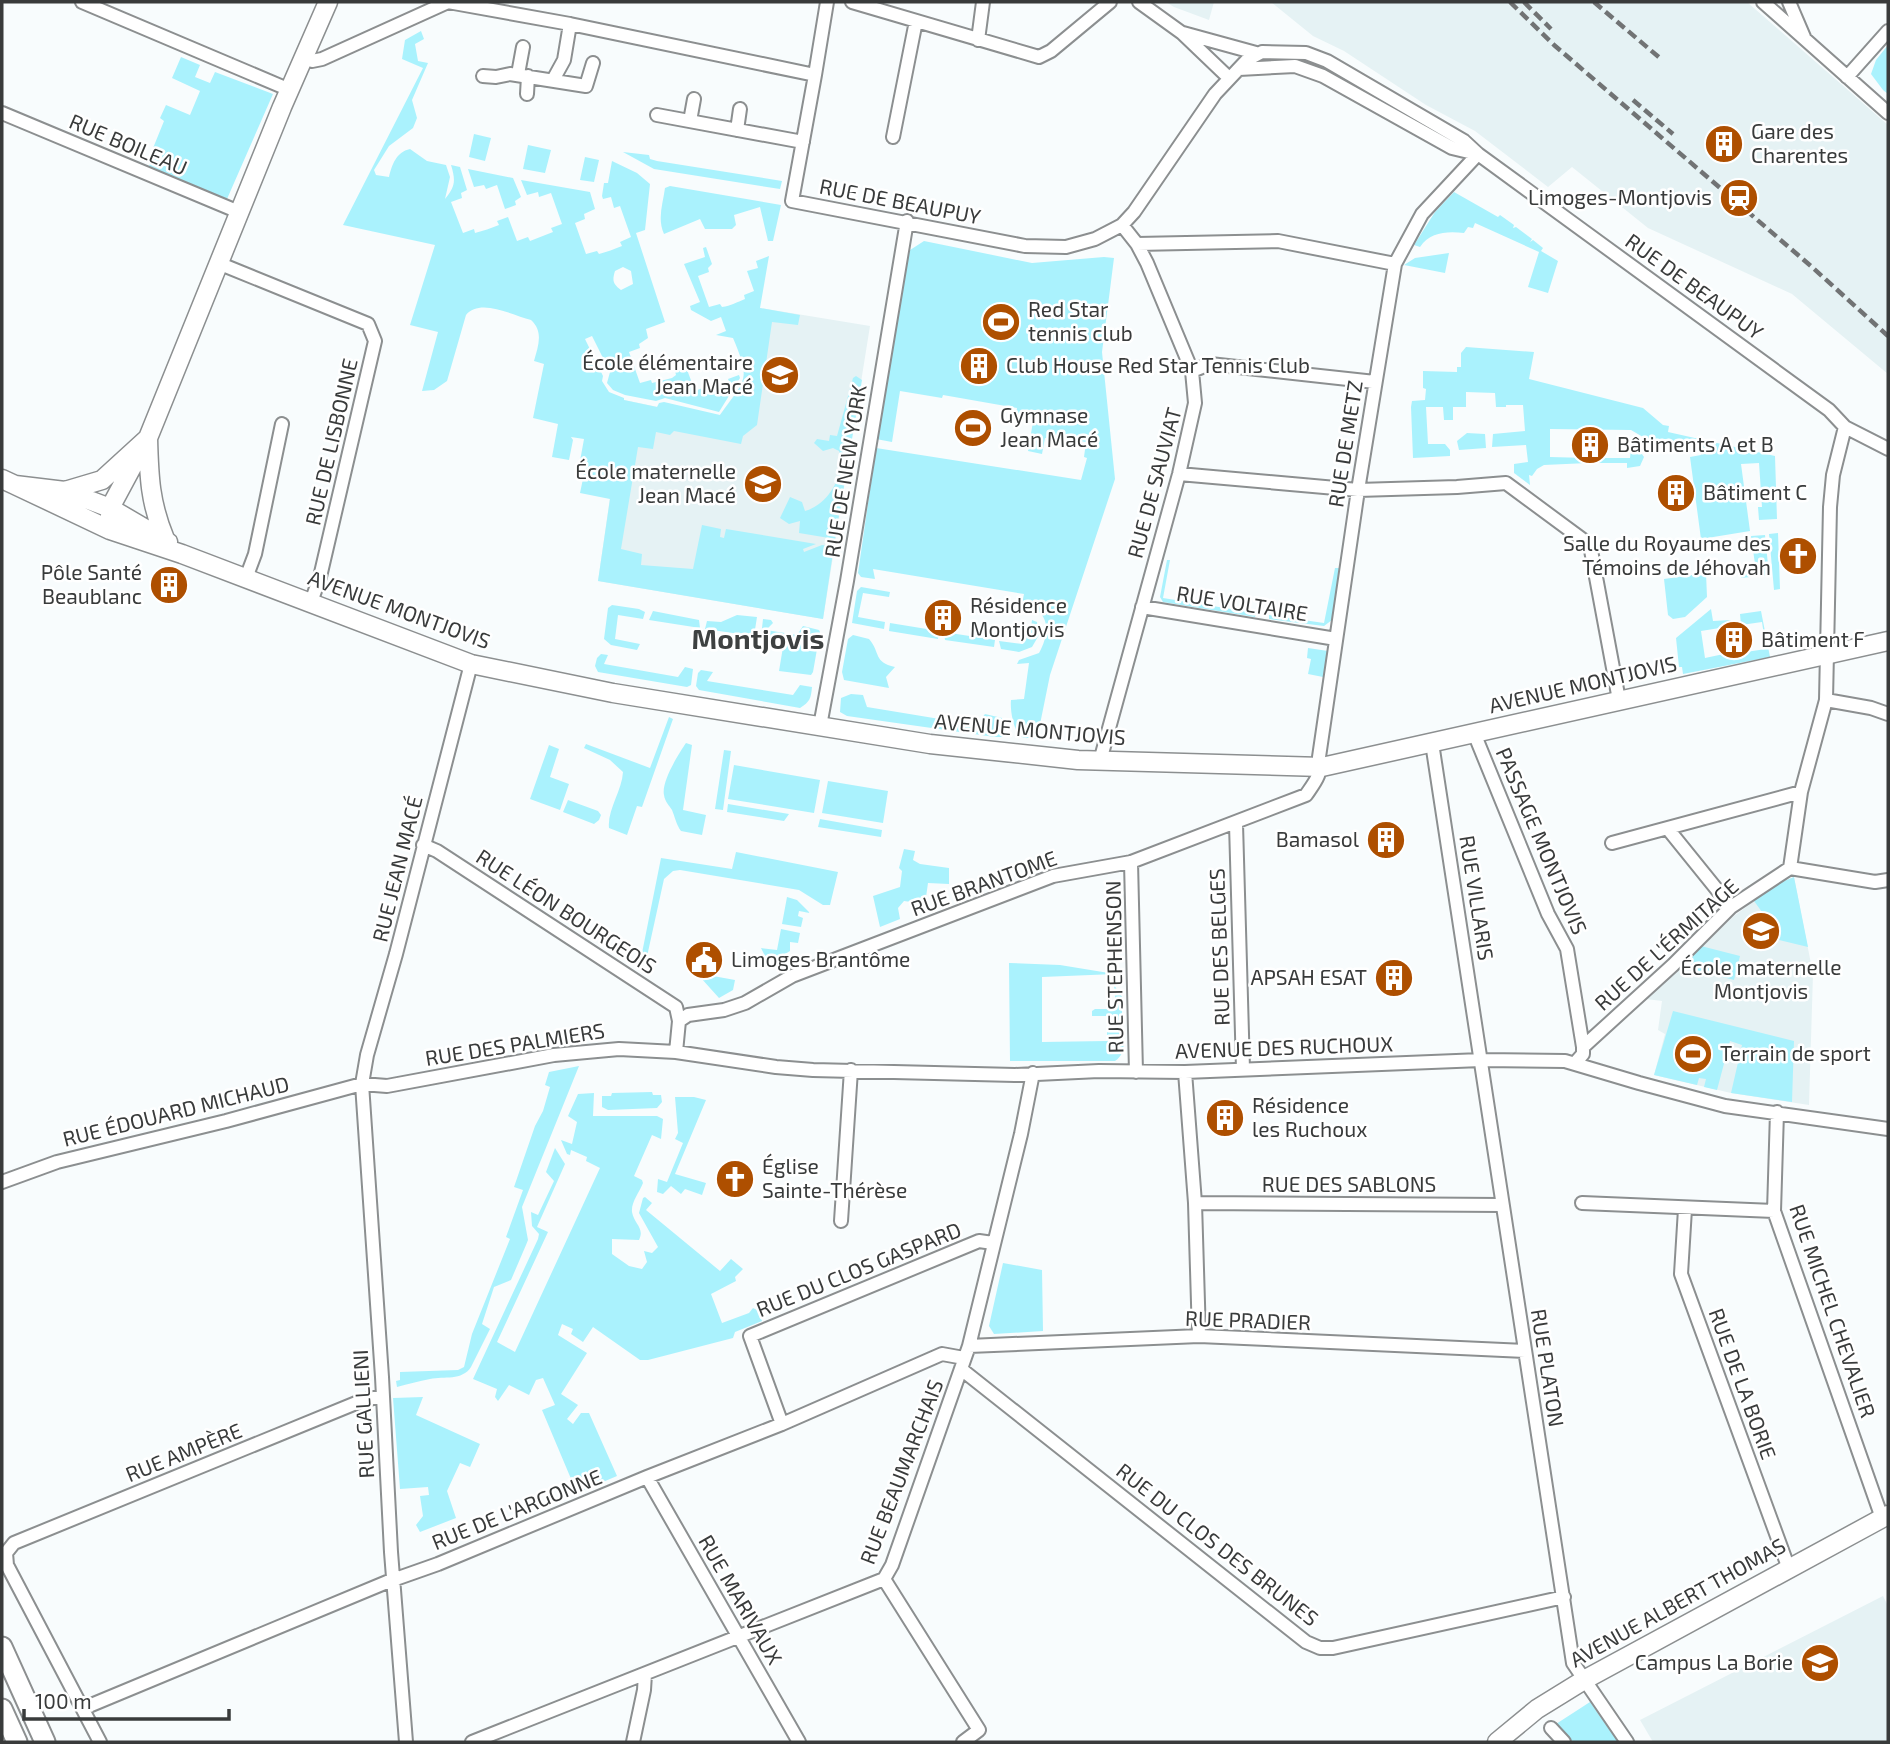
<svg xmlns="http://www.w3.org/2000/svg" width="1890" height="1744" viewBox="0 0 1890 1744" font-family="'Exo 2',sans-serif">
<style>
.built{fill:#e5f2f4}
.green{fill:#aaf2fd;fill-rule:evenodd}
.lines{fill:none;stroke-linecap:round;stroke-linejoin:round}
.street-casing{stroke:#8c8f90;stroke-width:16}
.secondary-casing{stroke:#8c8f90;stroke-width:21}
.primary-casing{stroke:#8c8f90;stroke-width:23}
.street{stroke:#fff;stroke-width:12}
.secondary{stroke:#fff;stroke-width:18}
.primary{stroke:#fff;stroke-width:19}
.rail{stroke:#717374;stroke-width:4.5;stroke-dasharray:10 5;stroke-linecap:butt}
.labels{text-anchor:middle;stroke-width:5;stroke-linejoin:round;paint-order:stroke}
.poi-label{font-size:21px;fill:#393b3b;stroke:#fff;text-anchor:start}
.street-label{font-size:21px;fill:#393b3b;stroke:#fff}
.district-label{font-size:28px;font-weight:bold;fill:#3e4141;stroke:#fff}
</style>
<rect width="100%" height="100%" fill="#f8fcfd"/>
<path class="built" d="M1166 2H1214L1209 20 1174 7Z
M1271 2H1747L1888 125V374L1792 294 1648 228 1572 167 1548 187 1475 131 1426 105 1344 51 1313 36Z
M760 308 870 326 823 619 598 581 624 400 717 419 742 384Z
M1794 877 1813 974 1809 1105 1731 1093 1654 1075 1665 1034 1658 1030 1662 1001 1646 999 1734 916 1777 884Z
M1883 1596 1888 1606V1742H1653L1640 1720Z"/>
<path class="green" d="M421 31 424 39 415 44 418 61 428 63 412 100 417 118 413 128 389 146 374 170 376 175 389 177C392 165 396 152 410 149L427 161 446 165 450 177 445 199C455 187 456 181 451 165L460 167 467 190 461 193 462 198 451 202 463 233 474 229 475 233C483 231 491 228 499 225L497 221 508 217 517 241 528 237 530 241 553 232 551 228 562 224 551 193 539 197 538 192 527 195 521 180 590 192 595 209 584 214 585 219 575 223 586 254 597 251 599 254C607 252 614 249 622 246L620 242 631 237 620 206 614 208 611 197 603 199 602 196 604 183H608L612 161 637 173 650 184 645 230 636 233 665 322 646 329 648 338 639 344 640 348 629 352 640 383 651 380 652 383 672 378 676 375 675 371 686 367 695 391 705 387 707 392 730 384 728 379 739 375 740 378 719 412 665 398 656 401 625 395 613 390 607 383 610 372 592 336 585 339 603 376 602 381 609 392 624 398V400L657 407 659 403 664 402 720 415C746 379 751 381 733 338L716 335 726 331 721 317 711 321 691 310 690 306 700 302 684 264 705 257 703 248 706 247 712 264 708 268 709 272 698 276 709 307 720 304 722 307C731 306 737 302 745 299L744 295 754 291 747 271 758 268 756 261 769 256 760 308 800 315 798 325 772 322 757 425 743 436 741 444 674 431 670 435 656 432 653 449 638 447 621 549 642 554 641 565 693 569 702 525 721 529 720 537 724 538 726 529 816 544 803 549 804 552 822 545 834 546 823 619 598 581 610 499 580 493 584 474 578 472 584 439 571 437 573 440 569 460 552 457 558 424 533 418 544 364 534 361C538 346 544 332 531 320 512 315 480 298 466 315L447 381 434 390 422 391 438 332 410 325 435 245 343 225 423 68 402 59 405 40ZM623 267 631 271 633 284 621 290C613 284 612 281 615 271Z
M1888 45V94L1883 90 1871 74 1876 60Z
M181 57 200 65 195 77 210 83 215 72 273 94 227 199 149 166 151 162 149 158 164 121 160 118 166 105 190 115 200 91 172 78Z
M474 134 491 138 485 161 469 157Z
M528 145 551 150 545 173 523 169Z
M623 152 649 155 650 159 657 161 782 181 780 189 654 169Z
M585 157 599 160 594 182 580 180Z
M468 169 513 178 521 197 515 201 516 205 505 209 497 185 486 189 484 185 474 187Z
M670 186 781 205 773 241H768L760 207 734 215 736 225 732 229H705L700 219 664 234C657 219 663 203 665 188Z
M1454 192 1498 217 1500 215 1514 225 1513 228 1516 227 1532 239 1530 242 1533 240 1543 248 1541 251 1558 261 1548 293 1528 287 1539 252 1475 223 1473 228 1468 227 1464 233C1447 231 1430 232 1420 247L1414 245 1435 212Z
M924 241 1032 263 1104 257 1114 258 1102 352 1115 479 1050 675 1037 739C1031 738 1023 739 1019 735 1013 727 1010 710 1011 700L1024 699 1029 663 1017 664 1019 660 1039 653C1051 631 1050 610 1022 604L1024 594 873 569 875 579 861 577 858 573 876 448 1081 480 1087 458 1084 457 1086 442 1052 437 1051 439 1045 438 1042 454 1028 451 1034 416 1016 414 1017 408 943 395 942 398 900 391 892 442 876 439 907 252Z
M1449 253 1445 273 1404 265 1415 258Z
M1466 347 1534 352 1529 379 1643 408 1663 425 1669 426 1668 432 1775 456 1777 519 1759 520 1758 507H1762L1759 463 1741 464 1750 531 1701 539 1690 457 1701 455 1699 444 1657 450 1648 440 1631 430 1550 429V457L1588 458V463L1544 465 1537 469 1532 476 1529 475 1530 485 1514 473V464L1528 462 1526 445 1492 447 1493 434 1525 431 1523 405H1506V407H1496L1495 393 1466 392V407H1453V420H1444L1443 407H1426L1428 444H1445L1450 450V456L1413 458 1411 407 1412 401 1425 400 1426 389 1423 388V371L1457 372V367H1461V353Z
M856 376 862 380 835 539 799 533 800 521 789 524 780 518 790 497 802 502 805 511C828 505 846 475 839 451L833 448 823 451 814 443 817 439 829 441 830 435 837 436 853 378Z
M1467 433 1485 434 1486 448 1459 450 1457 441Z
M1631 449 1639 450 1644 457 1640 466 1627 468V463H1592V458H1630Z
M1778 533 1780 589 1774 590 1769 534Z
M1765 535 1769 575 1741 578 1740 567 1755 564 1751 536Z
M1167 560H1170L1163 598 1256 613 1255 617 1163 602 1160 597Z
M1335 568H1341L1332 620 1324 626 1269 619V615L1324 623Z
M1706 573 1707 597 1685 617 1673 619 1668 615 1664 579Z
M861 587 890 592 889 597 863 593 858 617 885 622 884 629 852 623 857 591Z
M612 605 639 609 645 612 643 619 618 615 615 639 640 644 637 650 611 645 604 639 608 608Z
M1711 609 1713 621 1731 620 1732 626 1701 631 1705 658 1738 651 1739 653 1766 649 1762 622 1741 625 1740 614 1761 611 1770 657 1683 674 1682 667H1679L1676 638Z
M653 611 699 620 700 628 649 620Z
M737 615 757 617 754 636 705 629 707 621 721 622Z
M763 619 771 620 773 623 766 630 797 635 803 626 819 630 820 632 813 672 811 675 779 671 784 641 761 637Z
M1032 620 1037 622 1039 635 1032 647 1019 652 1001 649 999 641 1023 644 1026 626 1031 627Z
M890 623 939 631 938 639 889 631Z
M944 632 995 640 994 647 945 640Z
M853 635 869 639C881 653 873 662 895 667L886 677 889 688 844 680 842 672 848 639Z
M1308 648 1328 651 1323 677 1308 674 1311 659 1307 658Z
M601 654 608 655 604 664 678 677 685 667 693 669 691 685 687 687 598 672 595 666 597 658Z
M701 670 713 672 707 681 793 695 800 685 812 687C811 698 810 702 800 708L699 690 696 686 698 673Z
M851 694 863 695 867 707 976 725 985 714 1002 718 1007 733 1004 737H995L847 716 840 712 841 698Z
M669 717 673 719 642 807 637 806 627 835 609 828C607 810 622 791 623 772L610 760 584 748 586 744 650 768Z
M686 743 692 745 683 810 706 815 702 835 681 831C676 824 675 817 672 810 669 805 665 802 664 795 661 782 679 753 686 743Z
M549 745 559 749 550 777 569 784 560 810 530 799Z
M724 750 731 751 723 810 715 809Z
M734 765 820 780 814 813 728 799Z
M828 781 888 791 883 823 822 813Z
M568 800 598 811 601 815 599 820 594 824 563 812Z
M728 804 789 814 784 821 727 812Z
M820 819 882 830 881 837 818 827Z
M904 849 915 851 913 860 920 864 949 868V884L928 883 925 904 904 901 898 908 900 919 880 927 873 896 900 887 902 871 899 868Z
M736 852 838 872 830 905H823L799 890 680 870 673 871 664 879 646 961 639 968 661 858 732 869Z
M1794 877 1808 947 1741 931 1743 926 1762 912 1754 901 1777 884Z
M787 897 797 900 810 913 799 911 798 916 803 918 801 927 782 924Z
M781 929 800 933 798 943 790 942V951C784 955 774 960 766 958L761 948 777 950Z
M1701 946 1740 956 1734 980 1681 966Z
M1009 963 1060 965 1115 974 1042 977V1042L1107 1041V1029L1123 1028C1123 1040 1127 1053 1115 1061H1010Z
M702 974 735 980 733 990 719 998 701 978Z
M1114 985 1122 997V1025H1107L1106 1016H1092V1011L1095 1009H1116Z
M1673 1011 1794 1041 1792 1102 1731 1093 1742 1045 1730 1041 1717 1090 1704 1087 1706 1079 1699 1078 1697 1085 1654 1075Z
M579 1066 522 1207 528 1240 526 1245 511 1280 494 1287 482 1324 490 1329 471 1367C462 1381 444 1376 430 1379 419 1381 408 1384 397 1387L396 1381 400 1380V1372L458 1370 464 1367 472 1334 510 1239 506 1237 523 1190 514 1187 535 1126 543 1111 550 1087 545 1085 549 1072Z
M652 1092 653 1095H661L662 1102 657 1108 608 1110 602 1107V1096H611L612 1093Z
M594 1093 593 1116H657L663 1119 661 1139 652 1135 634 1176 642 1180 643 1183C639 1193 631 1202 632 1212 634 1224 645 1228 639 1240L612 1239V1254L629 1266 642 1269 647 1262 644 1251 652 1253 658 1247 639 1213 643 1198 645 1197 652 1203 646 1210 720 1271 731 1259 743 1269 735 1277 736 1281 711 1294 722 1323 749 1313 753 1308 759 1311 762 1321 735 1332 733 1338 648 1360H640L593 1327 583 1342 571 1334 573 1329 562 1324 558 1335 587 1353 561 1394 578 1405 567 1419 573 1424 581 1413H589L617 1476 577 1493 542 1410 555 1405 543 1378 536 1380 529 1395 509 1385 498 1401 495 1397 497 1389 473 1379 538 1239 539 1234 532 1226 531 1212 538 1215 554 1181 546 1172 555 1148 565 1164 537 1227 548 1232 497 1342 515 1352 600 1168 586 1161 587 1157 571 1150 570 1155 567 1154 561 1140 572 1144 577 1122 568 1116 578 1094Z
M675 1097H694L706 1100 675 1174 706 1183 702 1195 685 1189 681 1194 671 1186 663 1194 657 1192 658 1179 667 1182 683 1143 675 1139 678 1133Z
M1003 1263 1042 1270 1043 1331 994 1334 989 1326Z
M423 1397 416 1415 480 1444 470 1467 460 1463 447 1491 456 1518 420 1532 416 1525 423 1516 420 1496 429 1495 428 1487 400 1489 393 1398Z
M1590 1702 1618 1742H1573L1556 1724Z"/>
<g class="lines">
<g class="street-casing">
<path id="street" d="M82 2 290 90
M852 2 1039 57 1051 51 1110 2
M1139 2 1182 33 1229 78
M1763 2 1888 113
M1789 2 1804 37
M1183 33 1256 53
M978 40 983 2
M304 58 312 61 322 59 448 2 570 24 815 75 792 201 1025 246 1066 247 1095 239 1122 225 1134 212 1215 94 1247 60 1262 52 1306 53 1327 61 1464 141 1478 154 1829 410 1845 427 1888 449
M1239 69 1295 66 1323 76 1452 148 1477 154
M518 74 523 47
M815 75 827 2
M483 76 496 77 510 74 586 86 593 63
M1847 77 1888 31
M553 80 564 60 570 24
M527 94 528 76
M2 113 239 212
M657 115 803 142
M690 121 694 99
M737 130 740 109
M893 137 916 21
M1137 244 1278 241 1395 264
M218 263 368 324 375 341 320 577 311 602
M1192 371 1210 364 1375 382
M1179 474 1358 490 1457 487 1506 483 1590 545 1619 700
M246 578 255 554 282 424
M1142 607 1336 639
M1826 700 1871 708 1888 714
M820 726 847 581 907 221
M1474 733 1548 914 1567 949 1583 1047
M1432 743 1573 1663 1627 1742
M1100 761 1179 474 1195 403 1192 371 1147 263 1137 244 1122 225
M1236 824 1243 1069
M1668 829 1731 907
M1612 843 1801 792
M423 845 437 851 676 1007 679 1021 676 1052
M1131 862 1136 1072
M1790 868 1875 882 1888 880
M679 1021 688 1015 724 1010 745 1003 792 976 1053 876 1131 862 1306 795C1315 782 1323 773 1319 757L1358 490 1395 264 1422 214 1478 154
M1575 1063 1583 1054V1047L1673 965 1731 907 1790 868 1801 792 1826 700 1830 507 1833 475 1845 427
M1185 1072 1195 1203 1199 1336
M1777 1112 1774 1211 1882 1518
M2 1182 57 1162 226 1121 362 1084 387 1086 554 1055 619 1049 676 1052 776 1067 813 1070 1015 1075 1099 1071 1185 1072 1481 1060 1565 1061 1639 1083 1725 1106 1888 1129
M1195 1203 1502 1205
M1582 1203 1774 1211
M1685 1209 1681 1274 1789 1569
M841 1221 851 1070
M969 1346 1199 1336 1525 1351
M961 1369 1306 1642 1320 1648H1333L1564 1597
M782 1424 750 1336 979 1241 993 1243
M647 1477 799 1742
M884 1579 979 1730 963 1742
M84 1708 387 1582 438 1564 647 1477 782 1424 942 1354 964 1358
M1551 1728 1564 1742
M100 1742 7 1565 6 1553 14 1543 361 1401 382 1396
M406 1742 391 1552 382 1377 362 1084 367 1055 396 954 471 664
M472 1742 884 1579 892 1565 969 1346 1021 1134 1033 1073
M633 1742 644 1690 645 1674"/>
</g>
<g class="secondary-casing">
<path id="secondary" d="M148 438C149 477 150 503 165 539
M2 479 15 485 65 491 102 480 148 438 282 107 328 2
M15 485 110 530 182 554 471 664 613 693 930 744 1078 760 1322 767 1888 641
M65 491 110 508 168 542
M110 520V508L139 454
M1497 1742 1537 1709 1584 1680 1888 1515"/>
</g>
<g class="primary-casing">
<path id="primary" d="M2 1647 45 1742
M2 1709 17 1742"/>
</g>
<use href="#street" class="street"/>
<use href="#secondary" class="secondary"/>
<use href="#primary" class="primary"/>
<path class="rail" d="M1510 2 1554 45 1812 267 1888 336
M1524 2 1551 29
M1594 2 1661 59
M1633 100 1673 134"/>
</g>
<defs>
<g id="building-disc" transform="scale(2.0125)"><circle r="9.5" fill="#ae4f00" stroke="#fff"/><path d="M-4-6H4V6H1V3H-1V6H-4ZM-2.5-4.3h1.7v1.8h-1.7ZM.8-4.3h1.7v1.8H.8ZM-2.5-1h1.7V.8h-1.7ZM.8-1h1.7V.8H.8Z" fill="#fff"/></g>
<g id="station-disc" transform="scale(2.0125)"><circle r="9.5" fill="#ae4f00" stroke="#fff"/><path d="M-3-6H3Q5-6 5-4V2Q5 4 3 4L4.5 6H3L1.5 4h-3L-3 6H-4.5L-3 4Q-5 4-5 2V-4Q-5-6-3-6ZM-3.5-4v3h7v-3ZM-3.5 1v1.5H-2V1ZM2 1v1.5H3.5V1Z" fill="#fff"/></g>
<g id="stadium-disc" transform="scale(2.0125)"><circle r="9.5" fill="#ae4f00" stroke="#fff"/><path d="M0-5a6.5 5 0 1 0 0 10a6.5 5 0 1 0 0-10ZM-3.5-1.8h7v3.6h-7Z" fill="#fff"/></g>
<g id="school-disc" transform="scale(2.0125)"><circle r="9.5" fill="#ae4f00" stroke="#fff"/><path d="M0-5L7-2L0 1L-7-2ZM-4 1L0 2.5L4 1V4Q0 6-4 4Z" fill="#fff"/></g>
<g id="church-disc" transform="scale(2.0125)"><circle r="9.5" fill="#ae4f00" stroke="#fff"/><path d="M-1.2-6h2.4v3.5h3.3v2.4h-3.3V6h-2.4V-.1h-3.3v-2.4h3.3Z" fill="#fff"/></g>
<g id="civic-disc" transform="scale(2.0125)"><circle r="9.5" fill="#ae4f00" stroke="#fff"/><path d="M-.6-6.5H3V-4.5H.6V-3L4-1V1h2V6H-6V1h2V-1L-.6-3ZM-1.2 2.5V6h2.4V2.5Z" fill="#fff"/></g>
<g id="university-disc" transform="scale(2.0125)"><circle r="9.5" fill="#ae4f00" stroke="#fff"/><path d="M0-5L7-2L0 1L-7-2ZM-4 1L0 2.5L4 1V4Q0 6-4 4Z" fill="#fff"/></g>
</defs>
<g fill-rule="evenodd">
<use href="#building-disc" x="1724" y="144"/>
<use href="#station-disc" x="1739" y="198"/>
<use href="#stadium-disc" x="1001" y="322"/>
<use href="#building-disc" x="979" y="366"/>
<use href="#school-disc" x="780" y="375"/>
<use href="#stadium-disc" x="973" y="428"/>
<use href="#building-disc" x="1590" y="445"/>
<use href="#school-disc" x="763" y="484"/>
<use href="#building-disc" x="1676" y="493"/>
<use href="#church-disc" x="1798" y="556"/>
<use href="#building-disc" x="169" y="585"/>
<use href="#building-disc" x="943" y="618"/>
<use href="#building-disc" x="1734" y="640"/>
<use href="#building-disc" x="1386" y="840"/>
<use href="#school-disc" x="1761" y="931"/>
<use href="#civic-disc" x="704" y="960"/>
<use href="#building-disc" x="1394" y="978"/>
<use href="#stadium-disc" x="1693" y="1054"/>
<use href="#building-disc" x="1225" y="1118"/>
<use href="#church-disc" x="735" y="1179"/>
<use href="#university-disc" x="1820" y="1663"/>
</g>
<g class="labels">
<g class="poi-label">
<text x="1751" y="139">Gare des<tspan x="1751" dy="24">Charentes</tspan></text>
<text x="1712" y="205" text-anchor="end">Limoges-Montjovis</text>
<text x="1028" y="317">Red Star<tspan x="1028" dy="24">tennis club</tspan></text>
<text x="753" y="370" text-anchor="end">École élémentaire<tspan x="753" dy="24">Jean Macé</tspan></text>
<text x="1006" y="373">Club House Red Star Tennis Club</text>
<text x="1000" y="423">Gymnase<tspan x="1000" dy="24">Jean Macé</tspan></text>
<text x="1617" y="452">Bâtiments A et B</text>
<text x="736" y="479" text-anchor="end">École maternelle<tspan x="736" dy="24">Jean Macé</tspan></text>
<text x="1703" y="500">Bâtiment C</text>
<text x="1771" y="551" text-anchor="end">Salle du Royaume des<tspan x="1771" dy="24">Témoins de Jéhovah</tspan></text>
<text x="142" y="580" text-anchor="end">Pôle Santé<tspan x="142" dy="24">Beaublanc</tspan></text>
<text x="970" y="613">Résidence<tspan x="970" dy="24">Montjovis</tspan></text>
<text x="1761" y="647">Bâtiment F</text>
<text x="1359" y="847" text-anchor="end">Bamasol</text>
<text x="731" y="967">Limoges Brantôme</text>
<text x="1761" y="975" text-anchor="middle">École maternelle<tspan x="1761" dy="24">Montjovis</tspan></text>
<text x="1367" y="985" text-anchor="end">APSAH ESAT</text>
<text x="1720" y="1061">Terrain de sport</text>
<text x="1252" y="1113">Résidence<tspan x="1252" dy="24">les Ruchoux</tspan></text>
<text x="762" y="1174">Église<tspan x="762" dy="24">Sainte-Thérèse</tspan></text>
<text x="1793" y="1670" text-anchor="end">Campus La Borie</text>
</g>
<g class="street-label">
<text transform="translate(128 145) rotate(23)" y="7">RUE BOILEAU</text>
<text transform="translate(900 202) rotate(11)" y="7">RUE DE BEAUPUY</text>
<text transform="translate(1694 287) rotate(36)" y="7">RUE DE BEAUPUY</text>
<text transform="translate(332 442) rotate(-77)" y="7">RUE DE LISBONNE</text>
<text transform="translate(1346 444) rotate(-81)" y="7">RUE DE METZ</text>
<text transform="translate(846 471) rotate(-81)" y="7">RUE DE NEW YORK</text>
<text transform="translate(1155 483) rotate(-75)" y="7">RUE DE SAUVIAT</text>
<text transform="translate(1242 604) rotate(9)" y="7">RUE VOLTAIRE</text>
<text transform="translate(399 610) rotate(20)" y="7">AVENUE MONTJOVIS</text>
<text transform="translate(1583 685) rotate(-13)" y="7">AVENUE MONTJOVIS</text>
<text transform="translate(1030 730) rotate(5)" y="7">AVENUE MONTJOVIS</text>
<text transform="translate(1541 841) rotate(67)" y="7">PASSAGE MONTJOVIS</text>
<text transform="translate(398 869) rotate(-76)" y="7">RUE JEAN MACÉ</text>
<text transform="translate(984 884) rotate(-20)" y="7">RUE BRANTOME</text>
<text transform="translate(1476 898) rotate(81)" y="7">RUE VILLARIS</text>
<text transform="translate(566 912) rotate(33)" y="7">RUE LÉON BOURGEOIS</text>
<text transform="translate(1667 945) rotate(-42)" y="7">RUE DE L'ÉRMITAGE</text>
<text transform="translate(1220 947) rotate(-92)" y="7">RUE DES BELGES</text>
<text transform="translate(1115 967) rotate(-91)" y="7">RUE STEPHENSON</text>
<text transform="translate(515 1045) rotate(-9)" y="7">RUE DES PALMIERS</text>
<text transform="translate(1284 1048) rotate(-2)" y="7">AVENUE DES RUCHOUX</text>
<text transform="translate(176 1112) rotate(-14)" y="7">RUE ÉDOUARD MICHAUD</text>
<text x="1349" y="1192">RUE DES SABLONS</text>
<text transform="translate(859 1270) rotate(-22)" y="7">RUE DU CLOS GASPARD</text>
<text transform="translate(1832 1311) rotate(71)" y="7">RUE MICHEL CHEVALIER</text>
<text transform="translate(1248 1321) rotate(2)" y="7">RUE PRADIER</text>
<text transform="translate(1547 1368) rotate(81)" y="7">RUE PLATON</text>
<text transform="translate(1742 1384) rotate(70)" y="7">RUE DE LA BORIE</text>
<text transform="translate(364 1414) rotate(-93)" y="7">RUE GALLIENI</text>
<text transform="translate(184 1453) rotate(-22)" y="7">RUE AMPÈRE</text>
<text transform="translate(902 1472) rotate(-69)" y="7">RUE BEAUMARCHAIS</text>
<text transform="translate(517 1510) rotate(-22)" y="7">RUE DE L'ARGONNE</text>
<text transform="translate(1217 1545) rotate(38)" y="7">RUE DU CLOS DES BRUNES</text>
<text transform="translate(740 1600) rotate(60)" y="7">RUE MARIVAUX</text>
<text transform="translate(1678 1603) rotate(-29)" y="7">AVENUE ALBERT THOMAS</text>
</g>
<g class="district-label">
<text x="758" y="649">Montjovis</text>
</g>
</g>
<rect width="1890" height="1744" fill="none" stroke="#393b3b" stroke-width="7"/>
<path d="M24 1709v10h205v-10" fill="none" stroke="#393b3b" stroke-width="3.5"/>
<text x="35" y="1709" font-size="21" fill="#393b3b" stroke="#ffffff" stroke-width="5" paint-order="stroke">100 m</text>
</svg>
